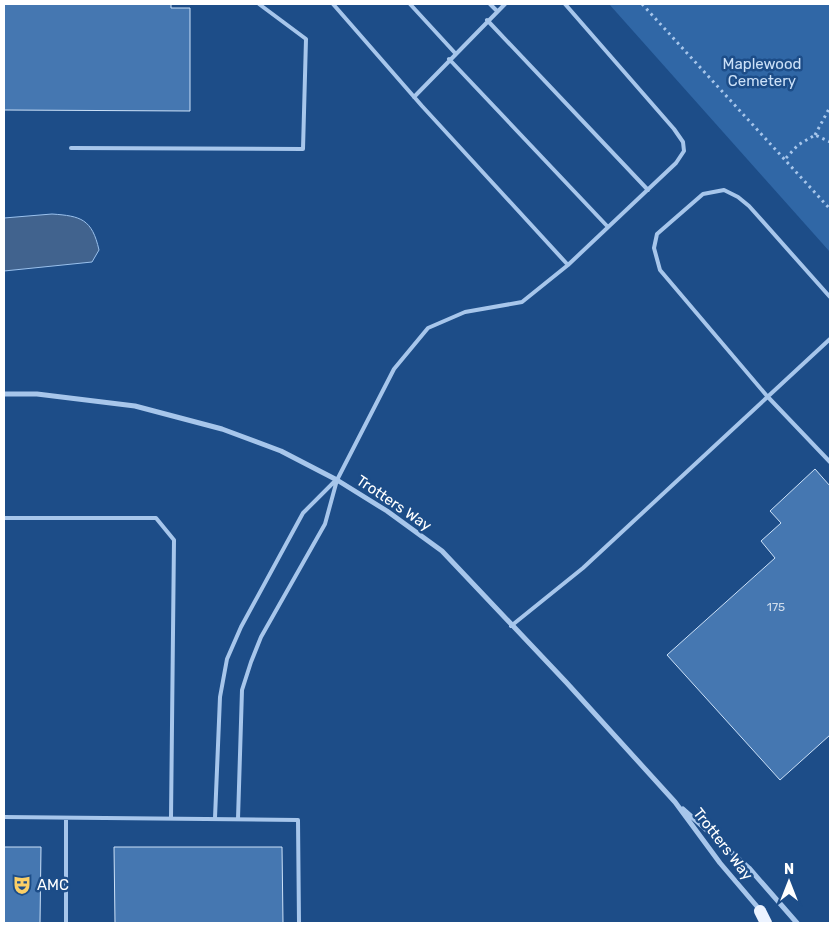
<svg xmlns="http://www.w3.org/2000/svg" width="834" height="927" viewBox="0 0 834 927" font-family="Rubik,sans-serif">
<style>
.green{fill:#3067a6}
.water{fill:#41638e;stroke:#9ac1ed}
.building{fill:#4577b1;stroke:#cce1f8}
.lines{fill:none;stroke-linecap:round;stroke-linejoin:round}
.path{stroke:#a7c6eb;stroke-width:3;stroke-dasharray:2.5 4;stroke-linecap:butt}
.service{stroke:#a7c6eb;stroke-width:4}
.minor{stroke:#a7c6eb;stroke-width:5}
.primary{stroke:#ecf3ff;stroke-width:12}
.labels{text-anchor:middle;stroke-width:5;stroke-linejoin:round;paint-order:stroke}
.number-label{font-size:12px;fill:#d0ddec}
.park-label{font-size:15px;fill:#cce1f8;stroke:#1d4d88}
.street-label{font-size:15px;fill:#fff;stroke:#1d4d88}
.poi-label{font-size:15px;fill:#fff;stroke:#1d4d88;text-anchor:start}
</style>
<rect width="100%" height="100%" fill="#1d4d88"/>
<path class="green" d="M609 4H830V252Z"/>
<path class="water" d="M52 214C81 216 92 219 99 250L92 262 4 271V218Z"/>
<path class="building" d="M4 4H171V8H190V111L4 110Z
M815 469 830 486V735L780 780 667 655 775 558 761 541 781 523 770 511Z
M4 847H41L40 923H4Z
M114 847H282L283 923H115Z"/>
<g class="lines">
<path class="path" d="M642 4 830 209
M815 135 830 107
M786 158 798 145 815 135 830 142"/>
<path class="service" d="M333 4 422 106 568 265 676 163 684 151 683 142 674 129 565 4
M410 4 455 53
M490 4 496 10
M487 20 648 190
M449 59 608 227
M414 97 505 4
M71 148 303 149 306 39 259 4
M830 297 749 206 738 197 724 190 703 194 657 234 654 248 660 270 767 396 830 462
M4 518H156L174 540 171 818
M511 626 583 568 830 339
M4 817 298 820 299 923
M215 818 220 697 227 659 241 627 303 513 335 481
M238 819 242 690 251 662 261 637 325 524 337 480 394 369 428 328 465 312 522 302 568 265
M66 923V818"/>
<path class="minor" d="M4 394H37L135 406 222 429 281 451 337 480 387 511 442 551 566 682 675 802 720 863 760 910
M683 809 749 868 797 923"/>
<path class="primary" d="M760 911 766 923"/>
</g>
<defs>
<g id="theatre-bare" transform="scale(1.5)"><path d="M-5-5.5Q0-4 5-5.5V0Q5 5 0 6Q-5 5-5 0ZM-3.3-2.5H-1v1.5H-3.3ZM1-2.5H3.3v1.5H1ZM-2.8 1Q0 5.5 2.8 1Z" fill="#fbcf66" stroke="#1d4d88" stroke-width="2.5" paint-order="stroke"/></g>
</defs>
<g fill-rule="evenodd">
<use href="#theatre-bare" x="22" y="885"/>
</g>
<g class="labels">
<g class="number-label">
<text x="776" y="611">175</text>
</g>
<g class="park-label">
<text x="762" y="69">Maplewood<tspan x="762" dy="17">Cemetery</tspan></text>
</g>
<g class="street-label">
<text transform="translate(394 503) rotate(34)" y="5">Trotters Way</text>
<text transform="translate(723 844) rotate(52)" y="5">Trotters Way</text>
</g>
<g class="poi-label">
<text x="37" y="890">AMC</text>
</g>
</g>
<rect width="834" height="927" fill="none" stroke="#ffffff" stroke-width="10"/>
<g transform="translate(789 882)" stroke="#1d4d88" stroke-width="4" paint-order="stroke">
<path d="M0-4L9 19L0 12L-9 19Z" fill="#ffffff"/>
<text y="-8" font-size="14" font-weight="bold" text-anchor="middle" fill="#ffffff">N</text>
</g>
</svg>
